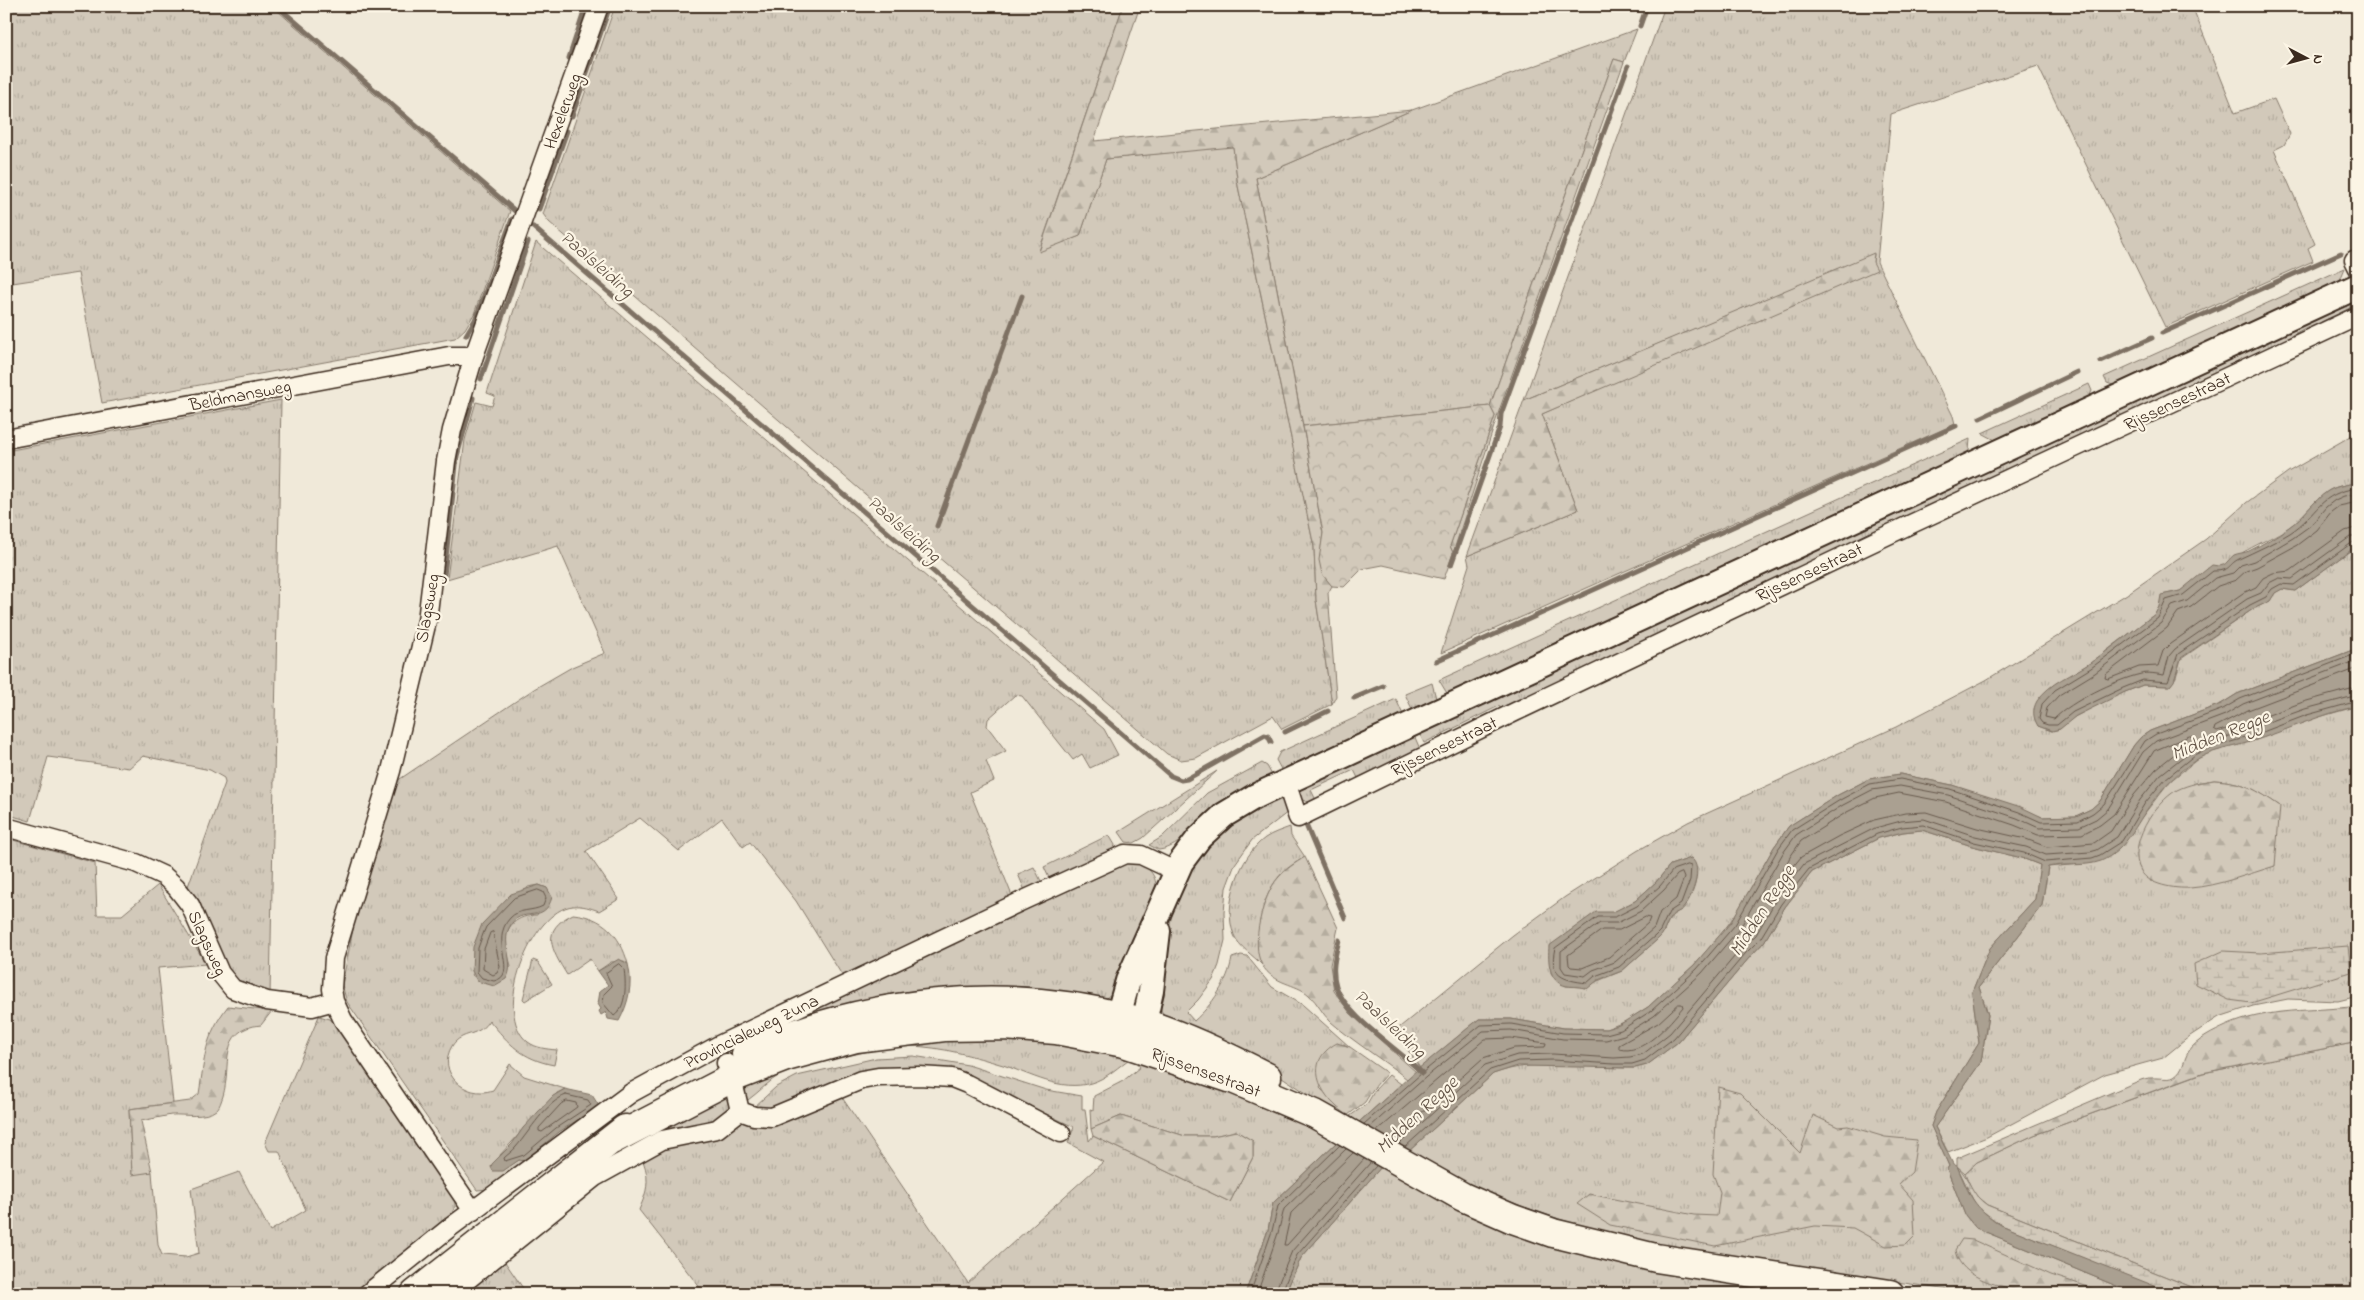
<svg xmlns="http://www.w3.org/2000/svg" width="2364" height="1300" viewBox="0 0 2364 1300" font-family="'Indie Flower',sans-serif">
<style>
.grass{fill:url(#grass-tufts);stroke:#867a6c;fill-rule:evenodd}
.forest{fill:url(#forest-firs);stroke:#867a6c}
.wetland{fill:url(#wetland-marsh);stroke:#867a6c}
.park{fill:url(#park-crowns);stroke:#867a6c}
.water{fill:#aaa091;stroke:#7e7163}
.lines{fill:none;stroke-linecap:round;stroke-linejoin:round}
.shore{stroke:#67594c;stroke-width:1}
.stream{stroke:#7e7163;stroke-width:5}
.minor-casing{stroke:#3b2a1e;stroke-width:21}
.secondary-casing{stroke:#3b2a1e;stroke-width:28}
.primary-casing{stroke:#3b2a1e;stroke-width:31}
.minor{stroke:#fcf5e5;stroke-width:18}
.secondary{stroke:#fcf5e5;stroke-width:24}
.primary{stroke:#fcf5e5;stroke-width:28}
.labels{text-anchor:middle;stroke-width:4.5;stroke-linejoin:round;paint-order:stroke}
.street-label{font-size:18px;fill:#3b2a1e;stroke:#fcf5e5}
.water-label{font-size:19px;font-style:italic;fill:#625346;stroke:#fcf5e5}
</style>
<defs>
<pattern id="grass-tufts" width="24" height="20" patternUnits="userSpaceOnUse" patternTransform="scale(1.25)"><rect width="24" height="20" fill="#d2c9ba"/><path d="M3 7l-1-3M5 7V3M7 7l1-3M15 17l-1-3M17 17v-4M19 17l1-3" fill="none" stroke="#b5ad9f"/></pattern>
<pattern id="forest-firs" width="22" height="20" patternUnits="userSpaceOnUse" patternTransform="scale(1.25)"><rect width="22" height="20" fill="#d2c9ba"/><path d="M5 1l3.5 6h-7zM16 11l3.5 6h-7z" fill="#b5ad9f"/></pattern>
<pattern id="wetland-marsh" width="20" height="14" patternUnits="userSpaceOnUse" patternTransform="scale(1.25)"><rect width="20" height="14" fill="#d2c9ba"/><path d="M1 5h8M5 5V1M11 12h8M15 12V8" fill="none" stroke="#b5ad9f"/></pattern>
<pattern id="park-crowns" width="20" height="18" patternUnits="userSpaceOnUse" patternTransform="scale(1.25)"><rect width="20" height="18" fill="#d2c9ba"/><path d="M2 6a3 3 0 1 1 6 0M12 15a3 3 0 1 1 6 0" fill="none" stroke="#b5ad9f"/></pattern>
</defs>
<rect width="100%" height="100%" fill="#f0e9d9"/>
<filter id="ink" filterUnits="userSpaceOnUse"><feTurbulence type="fractalNoise" baseFrequency=".02" numOctaves="2"/><feDisplacementMap in="SourceGraphic" scale="10" xChannelSelector="R" yChannelSelector="G"/><feConvolveMatrix kernelMatrix="1 2 1 2 8 2 1 2 1" color-interpolation-filters="sRGB"/></filter>
<g filter="url(#ink)">
<path class="grass" d="M6 6H272L510 211 474 314 465 329 455 338 102 403 78 273 6 284Z
M615 6H1123L1039 251 1080 236 1106 159 1233 146 1238 186 1314 547 1316 600 1332 704 1282 729 1273 716 1196 758 1181 760 1167 754 549 222 543 214Z
M1665 6H2192L2235 113 2274 99 2290 134 2284 145 2274 150 2315 244 2308 248 2313 261 2165 327 2038 66 1891 114 1877 262 1953 416 1955 424 1441 653 1469 565 1467 556 1578 510 1542 414 1662 361 1873 262 1874 254 1524 400Z
M1637 29 1624 62 1614 59 1490 406 1303 426 1256 178 1412 110Z
M536 242 1104 729 1118 755 1090 768 1082 754 1073 760 1022 696 1015 695 988 719 987 726 1006 751 986 761 994 781 970 792 1013 898 845 980 796 901 750 842 743 847 722 818 679 851 640 818 586 851 619 899 599 911C591 908 582 905 573 906 531 910 491 1014 528 1042 536 1048 546 1049 557 1050L554 1065C522 1059 509 1044 489 1020 479 1038 462 1030 452 1046 436 1072 465 1100 493 1090L510 1064 524 1076 565 1089 557 1093 500 1155 503 1170 519 1160 524 1161 489 1189 477 1190 347 1002 342 985 357 909 394 783 534 689 572 667 605 653 558 546 447 579 465 440 476 402 492 406 495 396 487 393ZM539 885 547 888 537 915C518 915 503 926 506 947 507 954 510 960 511 967L483 983 472 975 528 887Z
M2345 268 2340 280 2333 287 2119 387 2107 383 2104 377Z
M2358 296V304L2321 322V327L2310 332 2307 327 2292 335 2291 341 2122 418 2117 408Z
M2089 384 2092 391 2088 399 1999 442 1982 433Z
M281 400 270 996 254 992 229 977 199 900 187 889 225 783 224 778 210 770 143 756 129 768 48 757 30 821 6 814V451Z
M2114 409 2119 420 1502 711 1499 706 1424 743 1418 731Z
M2358 432V482C2348 485 2338 485 2328 491 2313 501 2304 517 2288 528 2275 537 2236 553 2229 563L2180 591 2162 595 2159 607 2155 614 2089 664 2052 686 2038 701 2034 709 2038 726 2052 731 2060 729 2067 721 2112 697 2143 685 2170 686 2176 677 2181 659 2253 609 2270 601 2274 593 2282 589 2295 591 2358 545V648L2237 694 2221 704 2150 731 2141 737 2134 745 2100 801 2091 809 2076 816 2042 817 1952 785 1900 774 1869 779 1838 795 1789 826 1774 847 1738 911 1722 933 1694 965 1648 1007 1627 1021 1606 1029 1564 1028 1511 1019H1479L1420 1068 1395 1031 1513 935 1565 897 1637 851 1688 822 1896 727 1986 680 2127 594 2206 539 2246 503 2288 472ZM1691 858C1702 871 1694 893 1685 906 1682 912 1673 912 1670 919 1665 926 1665 933 1658 939L1622 971 1583 987 1566 986 1557 981 1551 973 1550 946 1635 901 1656 882 1670 865Z
M1970 439 1969 451 1963 459 1448 695 1439 680Z
M1432 683 1437 702 1416 712 1412 709 1405 694Z
M1396 699 1404 717 1283 773 1276 760 1280 752Z
M2358 706V996L2338 1001 2288 999 2253 1006 2219 1017 2190 1036 2163 1058 2105 1074 1987 1137 1948 1152 1935 1127 1981 1062 1988 1015 1979 987 2042 905 2048 867 2092 863 2113 854 2169 782 2199 758 2211 752 2256 740 2308 720ZM2214 780C2245 782 2255 789 2280 806L2189 888 2150 881 2194 783Z
M1413 733 1420 749 1358 778 1354 770 1311 790 1316 800 1310 803 1300 799 1298 795 1301 786Z
M1262 763 1267 766 1273 777C1252 788 1230 798 1211 811 1193 824 1183 847 1159 850L1149 845 1162 837 1207 793Z
M1217 771 1143 838 1134 843 1126 842 1119 832Z
M1278 798 1284 802 1288 812 1252 840 1235 864 1226 888 1224 913 1225 940 1219 965 1213 980 1198 1000 1186 1012 1194 1021C1212 1005 1228 982 1232 958L1241 955 1247 956 1272 987 1303 1005 1350 1047 1343 1044 1320 1088 1343 1112H1335L1282 1077 1167 1021 1161 1010 1159 996C1169 925 1171 863 1237 819 1249 811 1265 805 1278 798Z
M1290 827 1291 836 1305 857C1295 863 1284 869 1277 879 1260 901 1254 940 1262 965 1254 956 1238 946 1234 935 1222 905 1240 856 1265 838 1272 833 1282 830 1290 827Z
M1922 830 1972 846 2022 858 2040 865 2035 899 1990 948 1972 992 1979 1043 1936 1112 1931 1126 1949 1166 1947 1169 1965 1215 1976 1228 2136 1294H1974L1643 1242C1561 1223 1480 1195 1408 1152L1493 1074C1537 1057 1588 1069 1635 1068L1647 1065 1678 1042 1749 958 1764 942 1785 907 1812 872 1879 838 1903 832Z
M1109 835 1115 845 1113 852 1054 879 1049 878 1044 867Z
M6 838 95 863 97 915H122L158 885 206 964 158 968 173 1103 129 1109 132 1174 152 1172 158 1245 162 1255 186 1257 199 1253 191 1189 239 1172 270 1231 306 1210 279 1151H269L265 1143 319 1016 330 1019 340 1030 455 1197V1207L449 1219 356 1294H6Z
M1130 862C1145 863 1157 873 1156 889 1145 919 1130 988 1101 1001L780 1033 729 1050 1108 869Z
M1034 867 1041 881 1039 886 1026 893 1018 874Z
M573 914C603 917 620 934 628 964L624 961 611 962 598 971 590 959 567 975C551 949 540 930 573 914Z
M533 960 538 962 552 984 525 1001 523 999Z
M972 1030C1057 1033 1145 1048 1223 1083 1262 1100 1300 1122 1338 1141L1273 1203 1268 1230 1245 1294H705L639 1210C645 1196 649 1186 646 1171 645 1165 642 1161 643 1155 665 1142 691 1147 714 1138 726 1134 734 1128 744 1120L773 1122 841 1096 968 1283 1103 1162 1068 1143 1074 1127 971 1079 941 1071 897 1070 867 1074 833 1085 774 1110 762 1111 753 1108 776 1087 797 1076 876 1058 913 1056 968 1065 1046 1090 1082 1096V1109H1085L1089 1141 1093 1136 1230 1202 1253 1157V1141L1236 1131 1213 1136H1185L1121 1116 1091 1129 1090 1109 1093 1110 1094 1096 1123 1081 1140 1067 1132 1057C1119 1066 1106 1079 1091 1083 1061 1092 1030 1074 1003 1065 973 1056 942 1047 910 1046 888 1046 865 1052 843 1057 822 1061 800 1064 781 1074 769 1081 759 1092 748 1100H745L746 1086 757 1074 825 1052 878 1040Z
M2358 1042V1294H2209L1987 1205 1973 1193 1965 1173 1977 1162 2034 1135 2203 1073Z
M728 1094C732 1105 731 1109 725 1118L592 1168 646 1129Z
M1382 1166 1432 1195 1827 1294H1285L1301 1258Z
M505 1262 527 1294H465Z"/>
<path class="forest" d="M1123 6H1140L1094 141 1412 110 1256 178 1323 533C1320 557 1316 567 1332 586L1328 593 1336 696 1332 704 1316 600 1314 547 1238 186 1233 147 1106 159 1080 236 1039 252Z
M1614 59 1624 62 1500 408 1453 553 1450 546 1495 416 1490 406Z
M1874 253 1873 262 1877 270 1542 414 1578 510 1467 556 1524 400Z
M2214 780C2245 782 2255 789 2280 806L2275 866C2248 874 2218 886 2190 888 2175 889 2148 885 2141 871 2126 846 2155 802 2177 790 2189 784 2202 782 2214 780Z
M1305 857 1338 928 1330 965 1334 991 1350 1013 1416 1072 1407 1079C1382 1059 1355 1043 1331 1022 1322 1014 1318 1003 1309 995 1296 983 1274 985 1262 965 1250 944 1263 895 1278 878 1286 869 1295 863 1305 857Z
M228 1006 272 1011 261 1025C217 1029 232 1066 223 1096 221 1101 220 1107 216 1110 205 1119 184 1114 171 1115 161 1117 151 1119 141 1121L152 1172 132 1175 129 1109 190 1101 199 1094C205 1057 204 1037 228 1006Z
M2358 1006V1042L2202 1073 2034 1135 1977 1162 1965 1173 1957 1166V1158L2141 1080C2152 1075 2168 1081 2174 1077 2184 1071 2183 1060 2189 1051 2196 1040 2215 1031 2226 1026 2268 1007 2314 1012 2358 1006Z
M1337 1043 1350 1047 1387 1073 1373 1089 1365 1102 1348 1115C1321 1099 1301 1062 1337 1043Z
M1389 1075 1401 1084 1359 1122 1350 1116 1367 1104 1375 1090Z
M1718 1087 1740 1093 1800 1153 1813 1115 1838 1127 1848 1126 1885 1137 1917 1140 1912 1172 1899 1184 1913 1200 1915 1236 1906 1245 1886 1246 1853 1228 1815 1226 1715 1246 1610 1225 1577 1204 1589 1194 1694 1215 1717 1216 1720 1192 1713 1174Z
M1121 1116 1185 1136H1213L1236 1131 1253 1141V1157L1230 1202 1093 1136 1091 1129Z
M1962 1239 1973 1240 2051 1275 2098 1290 2099 1294C2063 1294 1963 1296 1955 1250Z"/>
<path class="wetland" d="M2348 946 2351 972 2251 1003 2229 1000 2196 984 2194 964 2223 951 2261 953Z
M1957 1166C1971 1179 1970 1194 1987 1205L2209 1294H2175L2154 1287 2001 1225 1976 1206Z"/>
<path class="park" d="M1490 406 1495 416 1450 546 1453 553 1444 579 1383 565 1362 569 1344 587 1332 586 1322 574 1319 560 1323 533 1303 426Z"/>
<path class="water" d="M2358 482V545L2295 591 2282 589 2275 593 2270 601 2253 609 2181 658 2174 681 2170 686 2143 685 2125 692 2076 716 2060 729 2052 731 2038 726C2033 718 2032 710 2037 701 2050 682 2072 675 2090 663 2112 648 2133 630 2155 614L2159 607 2161 595 2180 591 2212 565C2227 568 2225 562 2234 555 2238 553 2245 553 2249 551 2263 544 2277 536 2289 527 2304 517 2313 501 2328 491 2338 485 2348 485 2358 482Z
M2358 648V706C2320 714 2286 731 2250 742 2231 748 2209 750 2193 762 2175 774 2160 791 2148 808 2133 829 2126 850 2101 861 2084 867 2065 863 2048 867L2042 905 1979 987 1988 1015 1981 1062 1935 1127 1953 1164 1957 1166C1970 1196 1973 1207 2001 1225L2175 1294H2136L1976 1228 1965 1215 1947 1169 1949 1166 1931 1126 1936 1112 1979 1043 1972 992 1990 948 2035 899 2040 865 2022 858 1972 846 1922 830 1903 832 1879 838 1812 872 1785 907 1764 942 1749 958 1678 1042 1647 1065 1635 1068 1518 1066 1493 1074 1408 1152 1382 1166 1301 1258 1285 1294H1245L1268 1230 1273 1203 1338 1141 1418 1069 1479 1019H1511L1564 1028 1606 1029 1619 1025 1648 1007 1694 965 1731 922 1774 847 1789 826 1838 795 1869 779 1900 774 1952 785 2021 807 2042 817 2076 816 2091 809 2100 801 2134 745 2141 737 2150 731 2221 704 2237 694Z
M1691 858C1704 868 1692 895 1685 906 1682 912 1673 912 1670 918 1665 926 1665 933 1658 939L1622 971 1598 980 1587 989C1580 986 1574 987 1567 986 1548 983 1548 960 1549 946L1596 912H1613L1635 901 1656 882 1670 865Z
M539 885 547 888 552 897C545 924 524 907 512 923 498 942 517 961 506 979L494 986 477 981 472 971 473 947 482 924 511 894Z
M619 959 628 964C633 983 629 1003 619 1021L608 1019 606 1012 601 1015 599 1011 601 1009 598 1004 600 991 608 985 598 971Z
M565 1089 592 1095 599 1106 559 1132 524 1161 519 1160 503 1171H493L491 1167 492 1164 512 1144 523 1128 553 1096Z"/>
<g class="lines">
<path class="shore" d="M2358 488C2318 493 2319 514 2290 533 2274 543 2256 551 2239 559 2227 565 2232 571 2213 571L2183 595 2166 600 2158 618 2091 668 2055 690 2042 704 2039 719 2042 723 2048 725H2057L2073 712 2123 688 2143 680 2168 682 2178 654 2250 605 2266 597 2272 589 2281 584 2294 585 2353 542 2358 541
M2358 494 2344 496 2335 500 2326 507 2311 525 2293 538 2254 561 2241 565 2233 573 2215 578 2187 601 2172 606 2161 623 2095 673 2059 695 2047 708 2045 717 2054 719C2072 701 2115 680 2141 674 2148 672 2156 674 2164 675L2169 656 2175 649 2247 599 2261 593 2269 583 2279 578 2292 579 2350 537 2358 535
M2358 502 2339 506 2331 512 2317 530 2297 545 2257 567 2246 571 2236 580 2218 586 2191 607 2178 612 2167 628 2106 674 2105 678 2108 679 2139 667 2158 666 2163 651 2170 644 2243 593 2256 587 2263 578 2273 573 2290 571 2345 531 2358 527
M2358 668 2248 710 2215 727 2214 730 2217 732 2250 722 2303 702 2358 687
M2190 736 2193 737 2192 740 2156 769 2134 795 2111 831 2094 843 2047 847 2026 839 1977 828 1926 812 1905 813 1874 820 1839 836 1801 857 1783 879 1779 878 1790 857 1801 841 1847 812 1875 798 1899 793 1946 802 2014 825 2038 835 2082 834 2100 825 2114 814 2154 751Z
M1688 865 1691 866 1690 880 1681 904 1669 912 1660 931 1655 936 1619 967 1595 976 1587 983C1564 980 1548 977 1555 948L1598 917H1615L1637 906 1660 886 1673 870Z
M1682 873 1684 878 1676 899 1660 912 1654 928 1615 962 1593 970 1585 976 1565 973 1561 967V951L1600 923H1617L1641 911 1664 890 1677 875Z
M538 890 543 892 546 898 543 906C532 912 519 908 510 918 488 941 520 975 494 981L482 978 477 972 478 948 483 934 486 927 514 898Z
M1646 917 1650 918 1648 923 1609 957 1582 968 1571 967 1569 965 1568 955 1602 930H1619Z
M493 932 500 967 497 973 493 975 483 969 484 949 490 933Z
M619 964 624 969C626 983 627 1007 614 1016L603 1003 604 994 612 986 606 973Z
M1679 1004H1682L1683 1007C1669 1024 1643 1056 1619 1049V1045L1658 1023Z
M566 1095 588 1100 591 1105 556 1128 524 1155 505 1161 504 1158C508 1154 513 1151 516 1147 530 1131 546 1102 566 1095Z
M567 1101 576 1103 577 1107 542 1132 539 1131V1128L561 1104Z
M1364 1124 1422 1073 1481 1025 1511 1024 1563 1033 1606 1034 1621 1030 1651 1011 1697 969 1735 925 1778 849 1792 830 1840 800 1870 784 1900 779 1950 789 2019 812 2041 822 2078 821 2093 813 2104 804 2145 741 2156 734 2223 709 2240 699 2358 653
M1370 1127 1426 1077 1483 1031 1511 1030 1563 1039 1606 1040 1624 1035 1654 1016 1702 973 1740 928 1783 853 1796 835 1843 805 1872 790 1900 786 1948 795 2017 818 2039 828 2079 827 2096 819 2108 809 2143 752 2156 741 2225 715 2243 704 2358 660
M1377 1131 1485 1039 1511 1038 1546 1043 1545 1047 1514 1048 1483 1058 1391 1140
M1399 1144 1485 1065 1517 1055 1553 1054 1614 1058 1630 1057 1643 1054 1670 1033 1740 950 1756 935 1776 900 1804 864 1875 828 1901 821 1924 819 1975 836 2026 847 2046 855 2090 852 2097 850 2117 837 2140 800 2160 775 2193 749 2305 709 2358 695
M1405 1147 1490 1070 1518 1061 1553 1060 1614 1064H1632L1645 1060 1674 1038 1745 954 1760 939 1781 904 1809 869 1877 834 1902 827 1923 825 1974 842 2024 853 2045 862 2092 858 2100 855 2122 841 2145 803 2165 779 2196 754 2210 748 2255 735 2307 715 2358 701
M1353 1153 1291 1213 1284 1245H1287L1364 1159
M1250 1294 1272 1231 1278 1206 1340 1145
M1257 1294 1278 1233 1284 1209 1346 1149
M1274 1294 1292 1251 1371 1162
M1281 1294 1297 1255 1376 1166"/>
<path class="stream" d="M277 6 515 211
M1640 26 1647 6
M569 58 585 9
M572 116 610 6
M539 209 567 131
M533 227 1171 776 1181 780 1187 779 1265 735 1268 736 1271 742
M2162 333 2341 253
M466 335 475 320 512 219
M2101 361 2152 338
M481 379 528 242
M1980 418 2077 372
M937 526 1022 296
M1451 565 1500 427 1501 414 1628 66
M444 575 457 456 473 398
M1436 661 1956 426
M1354 698 1383 686
M1285 732 1328 711
M1306 825 1345 918
M1339 940C1335 956 1331 970 1336 986 1345 1016 1399 1049 1422 1073"/>
<g class="minor-casing">
<path id="minor" d="M2354 260 2358 268
M6 439 449 356H474
M1282 784 1289 791 1298 818 1515 712 1909 525 2358 316
M6 827 136 863 164 876 176 887 190 905 220 973 233 989 267 1001 312 1007 334 1001
M726 1063 732 1078 740 1111
M740 1111 754 1116 772 1117 861 1080 878 1077 919 1076 952 1078 967 1084 1061 1133
M473 1211 343 1020 334 1001 332 989 334 958 391 771 427 621 446 461 452 430 474 356 599 6
M367 1294 448 1229 631 1093 719 1045 1024 900 1125 854 1141 855 1175 871
M450 1294 595 1177 662 1140 717 1129 740 1111"/>
</g>
<g class="secondary-casing">
<path id="secondary" d="M1122 1034 1118 1016 1128 981 1181 862 1199 838 1224 815 1254 797 1282 784 2358 286
M1131 1036 1144 1023 1151 991 1158 931"/>
</g>
<g class="primary-casing">
<path id="primary" d="M746 1054C864 999 1005 985 1131 1019 1179 1033 1223 1054 1267 1077
M612 1140 732 1078 786 1057 856 1038 944 1027 1004 1026 1056 1030 1124 1043 1235 1080 1315 1114 1463 1197 1513 1219 1553 1233 1656 1258 1890 1294
M415 1294 625 1129"/>
</g>
<use href="#minor" class="minor"/>
<use href="#secondary" class="secondary"/>
<use href="#primary" class="primary"/>
</g>
</g>
<g class="labels">
<g class="street-label">
<text transform="translate(562 111) rotate(-70)" y="6">Hexelerweg</text>
<text transform="translate(240 395) rotate(-11)" y="6">Beldmansweg</text>
<text transform="translate(2177 401) rotate(-25)" y="6">Rijssensestraat</text>
<text transform="translate(1809 572) rotate(-25)" y="6">Rijssensestraat</text>
<text transform="translate(427 608) rotate(-80)" y="6">Slagsweg</text>
<text transform="translate(1444 746) rotate(-26)" y="6">Rijssensestraat</text>
<text transform="translate(208 943) rotate(65)" y="6">Slagsweg</text>
<text transform="translate(751 1031) rotate(-26)" y="6">Provincialeweg Zuna</text>
<text transform="translate(1206 1072) rotate(20)" y="6">Rijssensestraat</text>
</g>
<g class="water-label">
<text transform="translate(598 263) rotate(41)" y="7">Paalsleiding</text>
<text transform="translate(905 528) rotate(41)" y="7">Paalsleiding</text>
<text transform="translate(2220 734) rotate(-22)" y="7">Midden Regge</text>
<text transform="translate(1761 910) rotate(-57)" y="7">Midden Regge</text>
<text transform="translate(1391 1023) rotate(43)" y="7">Paalsleiding</text>
<text transform="translate(1416 1114) rotate(-43)" y="7">Midden Regge</text>
</g>
</g>
<rect width="2364" height="1300" fill="none" stroke="#fcf5e5" stroke-width="25"/>
<rect x="12" y="12" width="2339" height="1275" fill="none" stroke="#3b2a1e" stroke-width="2" filter="url(#ink)"/>
<g transform="translate(2306 58) rotate(96)" stroke="#fcf5e5" stroke-width="4" paint-order="stroke">
<path d="M0-4L9 19L0 12L-9 19Z" fill="#3b2a1e"/>
<text y="-8" font-size="14" font-weight="bold" text-anchor="middle" fill="#3b2a1e">N</text>
</g>
</svg>
